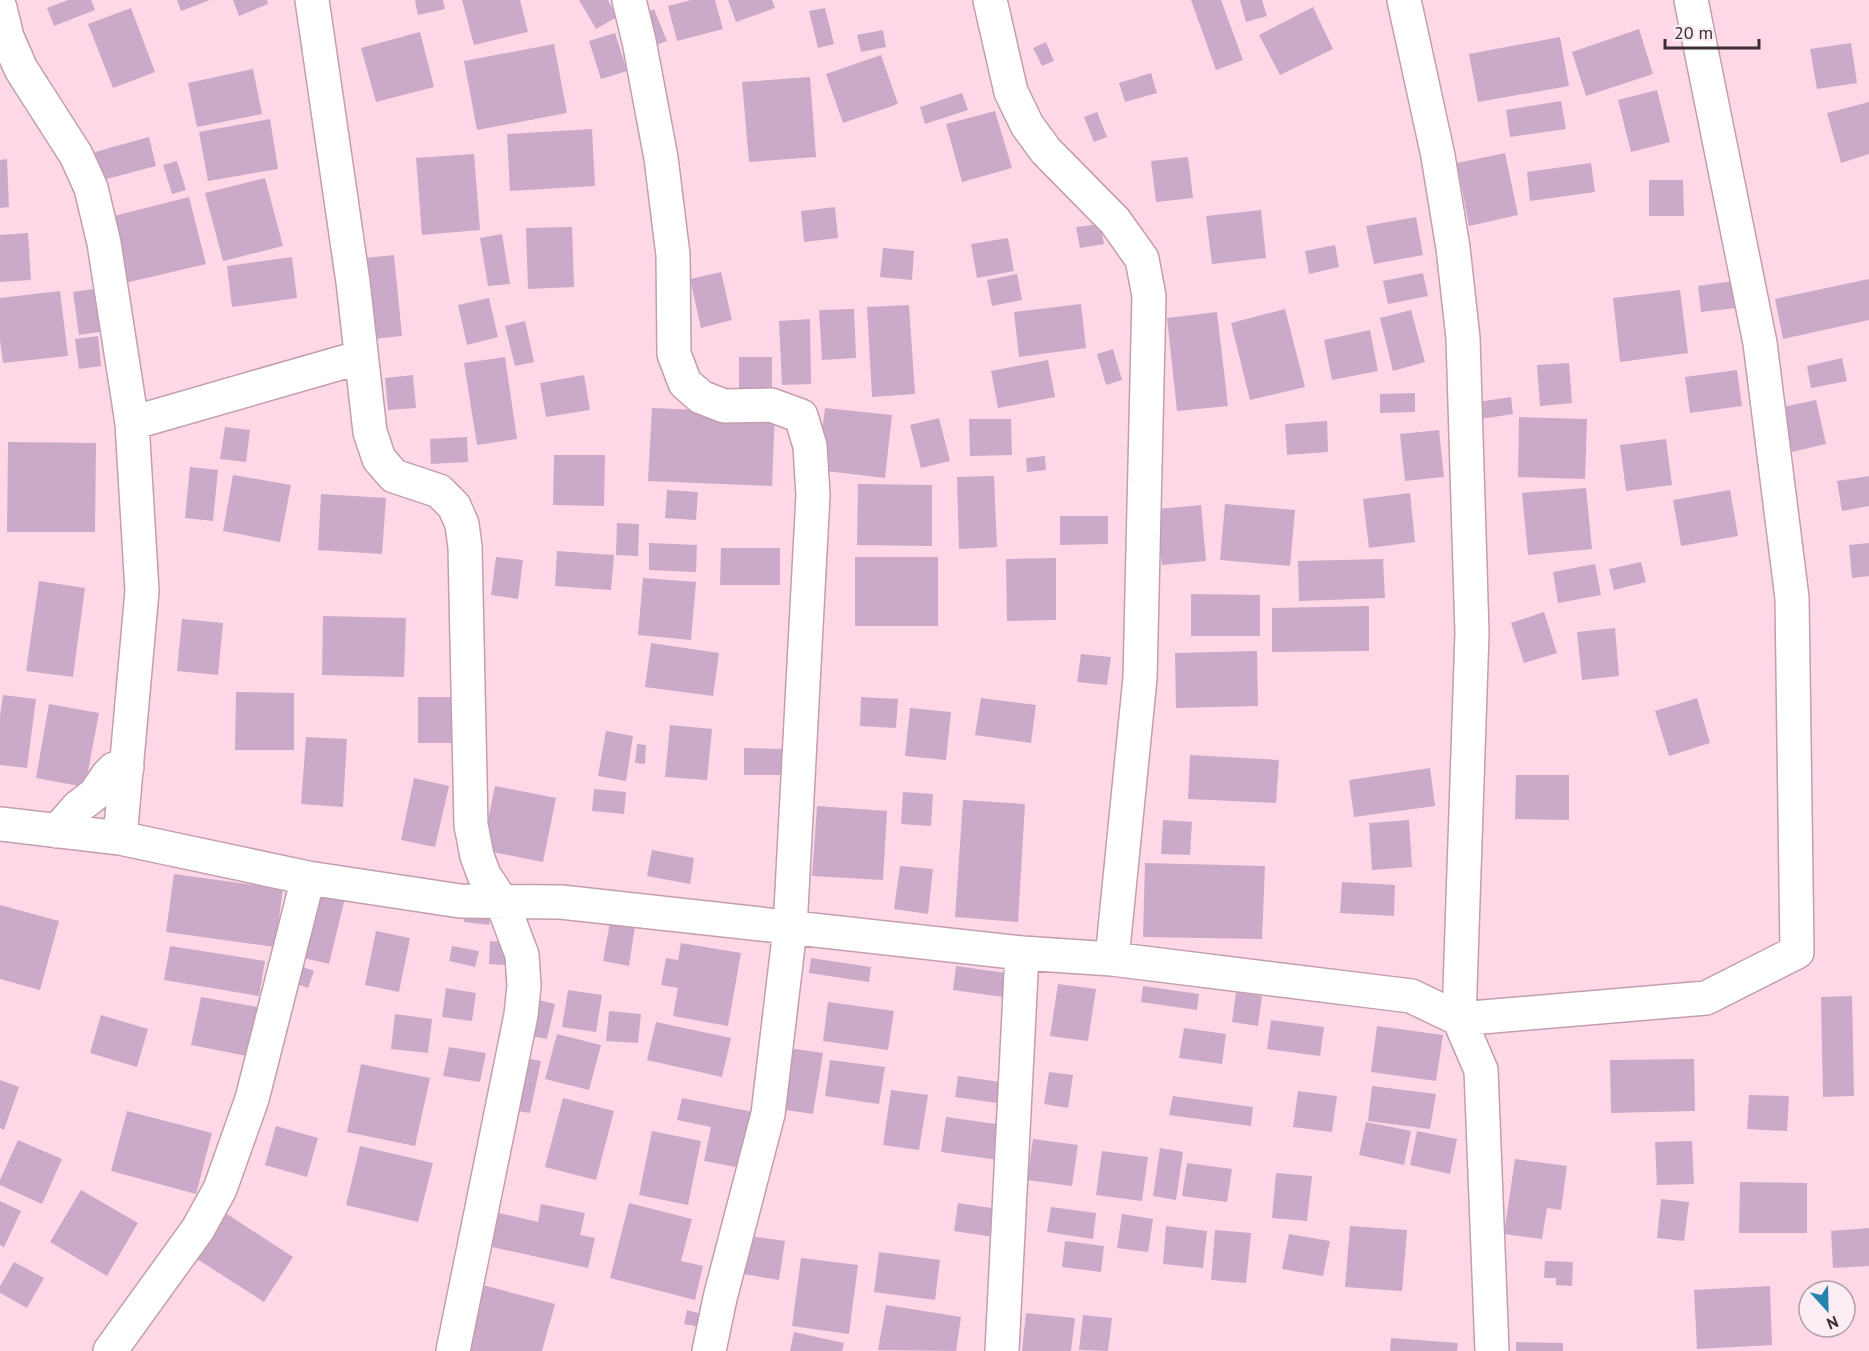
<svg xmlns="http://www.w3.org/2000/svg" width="1869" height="1351" viewBox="0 0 1869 1351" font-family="'PT Sans',sans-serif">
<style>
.building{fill:#caaac8}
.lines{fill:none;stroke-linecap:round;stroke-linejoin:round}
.minor-casing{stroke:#c29eae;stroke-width:36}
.minor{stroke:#fff;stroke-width:33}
</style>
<rect width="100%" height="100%" fill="#ffd8e8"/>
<path class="building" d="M68 0H91L95 10 54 26 47 8Z
M177 0H210L181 11Z
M233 0H267L268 4 239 16Z
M415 0H443L445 9 418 15Z
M462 0H520L528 32 474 45Z
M579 0H608L617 17 596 29Z
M691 0H715L723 29 677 41 668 6Z
M728 0H772L775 8 736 22Z
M1191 0H1221L1243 60 1216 70Z
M1240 0H1262L1267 16 1246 22Z
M1313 7 1333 49 1280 75 1259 35Z
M131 8 155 72 113 88 88 24Z
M825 8 834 44 818 48 809 11Z
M654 9 667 41 654 46 642 15Z
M1639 29 1653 74 1586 96 1572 52Z
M883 30 886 47 861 52 857 35Z
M420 32 434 87 376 102 361 48Z
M615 33 627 71 601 79 589 41Z
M1560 37 1569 86 1478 102 1469 54Z
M1046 42 1054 61 1042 66 1033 48Z
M1851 43 1857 83 1817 89 1810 49Z
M554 44 567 113 477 130 464 61Z
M881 55 898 104 843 123 826 74Z
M253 69 262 114 197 127 188 83Z
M1151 73 1157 93 1125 102 1119 83Z
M810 77 816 157 749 162 742 82Z
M1657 90 1670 142 1631 152 1618 100Z
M962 93 968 110 925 124 920 107Z
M1561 101 1566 129 1510 137 1506 110Z
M1869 102V154L1841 163 1827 113Z
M995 111 1012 168 962 182 946 124Z
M1097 112 1107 137 1094 142 1084 117Z
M270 119 278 169 208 181 199 132Z
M592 129 595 186 510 191 507 134Z
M149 137 156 166 103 180 95 152Z
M1505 153 1518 215 1469 226 1457 163Z
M474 154 480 230 422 235 416 158Z
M1188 157 1193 198 1156 202 1151 161Z
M7 159 9 207 0 208V160Z
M177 161 186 190 172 194 163 165Z
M1591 163 1595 192 1530 201 1527 172Z
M265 178 283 246 223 261 205 193Z
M1649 180H1683L1684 216H1649Z
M189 197 206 264 121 284 106 218Z
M835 207 838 238 804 242 801 211Z
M1261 210 1266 258 1212 264 1206 216Z
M1416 217 1423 255 1374 264 1366 226Z
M1100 224 1104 244 1080 248 1076 227Z
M572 227 574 287 528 289 526 228Z
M28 233 31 280 0 282V235Z
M502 234 510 284 488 286 480 238Z
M1008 238 1014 271 977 278 971 244Z
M1335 245 1339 267 1309 274 1305 251Z
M883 248 914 251 912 280 880 277Z
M394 255 402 336 373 339 365 258Z
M292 257 297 298 232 307 227 266Z
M721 272 732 320 701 328 690 279Z
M1423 273 1428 296 1388 304 1383 281Z
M1017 274 1022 300 992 306 987 280Z
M1869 279V320L1783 339 1775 299Z
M1733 281 1736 308 1701 312 1698 286Z
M100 288 106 331 79 335 73 292Z
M1680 290 1688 353 1620 362 1613 298Z
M60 291 68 356 3 363 0 340V298Z
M489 298 498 337 467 345 458 305Z
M1081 304 1086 348 1019 357 1014 312Z
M909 305 915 394 872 397 867 307Z
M854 309 856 358 822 360 819 310Z
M1285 309 1305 387 1250 400 1231 323Z
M1411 310 1425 362 1393 371 1380 318Z
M1217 312 1228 406 1177 411 1167 318Z
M810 319 811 384 782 385 779 321Z
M525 321 534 362 515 366 505 326Z
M1370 330 1378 371 1332 380 1324 340Z
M98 336 101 366 79 369 75 339Z
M1113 349 1122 380 1106 385 1097 354Z
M505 357 517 439 477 445 464 363Z
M739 357H772V393L739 394Z
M1842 358 1847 381 1811 388 1807 366Z
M1048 360 1055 397 998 408 991 371Z
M1569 363 1572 403 1540 406 1537 365Z
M1737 370 1742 406 1690 413 1685 377Z
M413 375 416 408 388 410 385 378Z
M584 375 590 410 546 417 540 383Z
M1415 393V412L1380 413V394Z
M1511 397 1513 414 1481 419 1478 402Z
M1816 400 1826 444 1792 452 1783 407Z
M652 408 775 413 772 486 648 481Z
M825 408 892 415 885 478 817 470Z
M1519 417 1587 419 1585 479 1518 477Z
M939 418 950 461 921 468 910 425Z
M969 419H1011L1012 455 970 456Z
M1327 421 1328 452 1287 455 1285 424Z
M225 427 250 430 246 462 220 459Z
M1439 430 1444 477 1405 481 1400 434Z
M467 437 468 462 431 464 430 439Z
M1666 439 1672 485 1626 491 1620 445Z
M8 442 96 443 95 532H7Z
M554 455H605L604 506 553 505Z
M1045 456 1046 470 1027 472 1026 458Z
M190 467 218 470 213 521 185 518Z
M233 475 291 485 280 542 223 531Z
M994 476 997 547 959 549 957 477Z
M1869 476V506L1842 511 1837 481Z
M858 484 932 485V546L857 545Z
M1586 488 1592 549 1528 555 1522 493Z
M667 490 698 492 696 520 665 518Z
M1730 490 1738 536 1681 546 1673 500Z
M1410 493 1415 542 1369 548 1363 499Z
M321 494 386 498 382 554 318 550Z
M1225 504 1295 510 1290 566 1220 560Z
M1201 505 1206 561 1162 565 1157 509Z
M1060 516H1108V544L1060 545Z
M617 523 639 524 638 556 616 555Z
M649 543 697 545 696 572 649 570Z
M1869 543V576L1852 578 1849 545Z
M721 548H780V585H720Z
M557 551 614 555 611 590 555 586Z
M496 557 523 560 518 599 491 595Z
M855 557H938V626H855Z
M1056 558V620L1007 621 1006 559Z
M1383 559 1385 598 1299 601 1298 561Z
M1641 562 1646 582 1614 590 1609 569Z
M1595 564 1601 595 1558 603 1553 572Z
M643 578 696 582 691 640 638 635Z
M39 581 85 588 73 677 26 671Z
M1191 594 1260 595V636H1191Z
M1369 606V651L1272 652V608Z
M1544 612 1557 653 1524 663 1511 623Z
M323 616 406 618 404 677 322 675Z
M182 619 223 623 218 675 177 671Z
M1615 628 1619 676 1582 680 1577 632Z
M651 643 719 653 713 696 645 687Z
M1257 651 1258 706 1176 708 1175 653Z
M1081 654 1111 657 1107 685 1077 682Z
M236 692 294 693V750H235Z
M3 695 36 699 27 768 0 765V716Z
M418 697H453L452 743H418Z
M861 697 898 699 896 728 860 726Z
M981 698 1036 705 1031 743 975 735Z
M1697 698 1710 743 1669 756 1655 711Z
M49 704 99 713 85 787 36 778Z
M910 708 951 712 946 760 905 756Z
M670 725 712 729 707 780 665 777Z
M606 731 633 736 626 781 598 776Z
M306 737 347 739 343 807 301 804Z
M637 744 646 745 645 764 635 763Z
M744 748 788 749V775H744Z
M1190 755 1279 760 1276 803 1188 799Z
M1430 768 1435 806 1354 817 1349 780Z
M1516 775H1569V820L1515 819Z
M414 778 449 786 435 847 401 840Z
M495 786 556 798 543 862 482 850Z
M594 789 626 792 624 814 592 811Z
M903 792 933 794 931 826 901 824Z
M963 800 1025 804 1018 922 955 917Z
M817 806 887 811 883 880 812 876Z
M1163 820 1192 822 1190 855 1161 854Z
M1409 820 1412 867 1372 870 1369 823Z
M652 850 694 858 690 884 647 876Z
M1145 863 1265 866 1262 939 1143 937Z
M900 866 933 869 928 914 894 909Z
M174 874 283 889 275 947 166 932Z
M1342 882 1395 885 1394 916 1340 913Z
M311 890 345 898 329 964 295 956Z
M0 905 59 921 40 990 0 979Z
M466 907 491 911 489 925 464 922Z
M610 922 635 926 629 966 603 961Z
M376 931 410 938 399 992 365 985Z
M490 941 506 942 505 965 489 964Z
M681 943 741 953 728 1026 673 1016 678 988 661 985 666 958 678 960Z
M170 946 265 961 259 996 164 980Z
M452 946 479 951 475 967 449 961Z
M811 958 871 967 869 982 809 973Z
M291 962 314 971 308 988 284 979Z
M956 966 1006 973 1003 997 953 990Z
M1058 984 1096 989 1088 1041 1050 1036Z
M1143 986 1199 994 1197 1010 1141 1002Z
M446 988 476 993 472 1021 442 1017Z
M568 990 602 995 596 1032 562 1027Z
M1236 992 1262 996 1258 1026 1232 1022Z
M1852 996 1854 1096 1823 1097 1821 997Z
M201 997 257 1007 247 1056 191 1045Z
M534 999 555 1004 547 1039 526 1035Z
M828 1002 894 1011 888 1050 823 1041Z
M609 1011 641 1014 638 1043 606 1041Z
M395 1014 432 1019 428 1053 391 1049Z
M101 1015 148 1029 137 1067 90 1053Z
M1271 1020 1324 1027 1320 1056 1267 1049Z
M656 1022 731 1038 722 1077 647 1060Z
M1377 1026 1443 1035 1436 1081 1371 1072Z
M1184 1028 1226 1034 1222 1064 1179 1058Z
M557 1034 601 1045 589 1090 545 1079Z
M449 1047 486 1053 480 1082 443 1076Z
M789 1048 823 1053 813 1114 779 1109Z
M521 1057 541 1061 530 1113 511 1110Z
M1694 1059 1695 1111 1611 1113 1610 1060Z
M830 1060 885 1067 879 1104 825 1096Z
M361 1064 430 1078 415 1146 347 1132Z
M1049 1072 1073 1075 1068 1108 1044 1104Z
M958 1076 1000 1082 997 1103 955 1097Z
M0 1080 19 1087 4 1130 0 1128Z
M1372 1086 1436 1094 1430 1129 1368 1121Z
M891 1090 928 1095 919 1150 883 1145Z
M1298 1091 1337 1096 1332 1132 1293 1127Z
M1749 1095 1789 1096 1787 1131 1747 1129Z
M1173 1096 1253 1107 1251 1126 1169 1115Z
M563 1098 614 1111 596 1180 545 1167Z
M682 1098 753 1112 741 1168 704 1161 711 1127 677 1120Z
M127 1111 212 1133 196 1194 111 1171Z
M946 1117 1003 1125 998 1160 941 1152Z
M1366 1122 1411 1131 1404 1165 1359 1155Z
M276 1126 318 1138 307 1177 265 1165Z
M652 1131 701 1141 688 1205 639 1195Z
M1417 1131 1457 1139 1450 1174 1410 1165Z
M1033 1139 1078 1145 1072 1186 1027 1180Z
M18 1140 62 1159 42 1204 0 1185V1180Z
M1692 1141 1694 1184 1657 1185 1655 1142Z
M360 1146 433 1163 418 1222 346 1205Z
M1160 1148 1183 1152 1176 1200 1153 1196Z
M1102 1151 1148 1157 1142 1201 1096 1195Z
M1515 1159 1567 1166 1561 1210 1547 1208 1542 1239 1504 1234Z
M1187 1163 1232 1169 1227 1202 1182 1196Z
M1276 1173 1312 1176 1307 1221 1272 1218Z
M1740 1182 1807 1183V1233H1739Z
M81 1190 138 1223 107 1276 50 1242Z
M1661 1199 1689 1202 1684 1241 1657 1238Z
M0 1201 21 1211 4 1247 0 1245Z
M629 1203 692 1219 681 1261 703 1266 695 1300 610 1278Z
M958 1203 1004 1210 1000 1238 954 1231Z
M541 1204 585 1213 580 1235 595 1238 588 1268 487 1246 495 1212 538 1222Z
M1051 1207 1096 1213 1093 1239 1047 1232Z
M227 1214 293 1257 264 1302 197 1259Z
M1122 1214 1153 1219 1148 1252 1117 1248Z
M1166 1226 1207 1231 1203 1268 1163 1264Z
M1350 1226 1407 1230 1402 1291 1345 1287Z
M1869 1228V1266L1833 1268 1831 1231Z
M1215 1230 1251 1233 1246 1283 1211 1280Z
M1289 1234 1330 1241 1323 1276 1282 1269Z
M742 1235 785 1241 779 1280 737 1273Z
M1065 1241 1104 1246 1101 1272 1062 1267Z
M879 1252 940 1260 935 1300 874 1292Z
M801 1258 858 1265 849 1334 792 1326Z
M1545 1261 1573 1262 1572 1286 1556 1285V1278H1544Z
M14 1262 44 1278 27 1308 0 1293V1286Z
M479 1284 555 1304 542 1351H464Z
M1770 1286 1772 1345 1697 1349 1694 1290Z
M886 1305 961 1317 956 1351 878 1350Z
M687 1310 702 1314 699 1327 684 1324Z
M1026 1313 1075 1318 1071 1351H1022Z
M1083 1315 1112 1318 1108 1351 1079 1350Z
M794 1332 844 1343 842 1351H790Z
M1391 1338 1458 1343 1457 1351H1390Z
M1516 1342 1563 1343V1351H1516Z"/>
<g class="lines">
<g class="minor-casing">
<path id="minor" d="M312 0 353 282 370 432 379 459 394 476 439 491 454 506 462 524 465 547 471 825 477 856 484 875 502 902 522 955 524 986 521 1015 453 1351
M629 0 639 41 661 158 673 255 674 354 685 383 701 397 724 406 771 405 801 416 810 446 813 495 790 929 768 1114 720 1298 709 1351
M990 0 1011 92 1027 125 1046 151 1115 221 1142 259 1149 296 1140 678 1112 959
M1404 0 1438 156 1453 248 1463 338 1472 633 1459 1019 1706 998 1797 952 1792 598 1760 343 1691 0
M0 8 7 37 21 69 76 155 91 188 104 243 132 423 142 591 120 838
M132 423 361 357
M0 824 120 838 308 878 460 901 561 902 1022 953 1112 959 1411 996 1459 1019 1481 1070 1492 1351
M57 831 78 807 95 794 108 775 114 769 127 767
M110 1351 198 1229 220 1189 252 1099 308 878
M1002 1351 1022 953"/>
</g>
<use href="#minor" class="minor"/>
</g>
<g transform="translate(1827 1309) rotate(158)"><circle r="28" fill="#fcecf3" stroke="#afa0a7" stroke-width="1.5"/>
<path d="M0-4.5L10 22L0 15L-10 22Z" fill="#2783b0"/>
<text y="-9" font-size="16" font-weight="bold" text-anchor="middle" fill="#3c2e34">N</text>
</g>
<path d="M1665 39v9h94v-9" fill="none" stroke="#3c2e34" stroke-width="3"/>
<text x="1674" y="39" font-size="18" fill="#3c2e34" stroke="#fcecf3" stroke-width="4.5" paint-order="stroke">20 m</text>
</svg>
